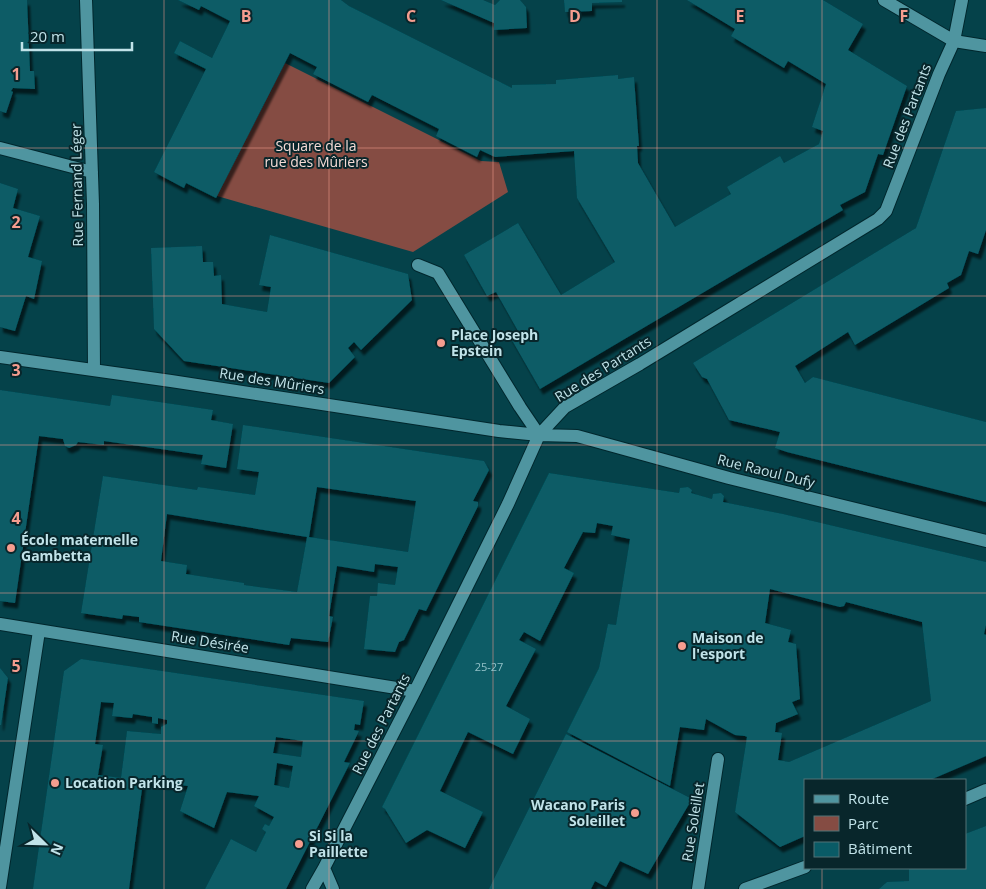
<svg xmlns="http://www.w3.org/2000/svg" width="986" height="889" viewBox="0 0 986 889" font-family="'Open Sans',sans-serif">
<style>
.green{fill:#854c43}
.building{fill:#095b66;fill-rule:evenodd;filter:url(#shadow)}
.lines{fill:none;stroke-linecap:round;stroke-linejoin:round}
.lane-casing{stroke:#00272d;stroke-width:14}
.street-casing{stroke:#00272d;stroke-width:14}
.lane{stroke:#4f95a0;stroke-width:12}
.street{stroke:#4f95a0;stroke-width:12}
.grid{fill:none;stroke:#f59d8f;stroke-width:1;stroke-opacity:0.55}
.poi-dot{fill:#f59d8f;stroke:#08262b;stroke-width:2}
.labels{text-anchor:middle;stroke-width:4;stroke-linejoin:round;paint-order:stroke}
.number-label{font-size:11px;fill:#93c1c8}
.street-label{font-size:14px;fill:#c1e3e9;stroke:#08262b}
.park-label{font-size:14px;fill:#f6dbd6;stroke:#08262b}
.poi-label{font-size:14px;font-weight:bold;fill:#c1e3e9;stroke:#08262b;text-anchor:start}
.grid-label{font-size:16px;text-anchor:middle;font-weight:bold;fill:#f59d8f;stroke:#08262b;stroke-width:4;stroke-linejoin:round;paint-order:stroke}
</style>
<defs>
<filter id="shadow"><feDropShadow dx="3" dy="5.5" stdDeviation="1" flood-color="#0009"/></filter>
</defs>
<rect width="100%" height="100%" fill="#05424a"/>
<path class="green" d="M285 63 481 161 499 162 508 192 413 252 217 196Z"/>
<path class="building" d="M0 0H27L30 71H34L35 89 13 88 11 91 13 92 6 113 0 111Z
M178 0H341L349 6 512 88V85L556 84V80L618 75V79L634 77 639 146H637L638 163 675 227 731 194 727 187 780 156 784 163 819 144 823 131 812 127 826 84 788 61 784 68 731 36 735 29 687 0H823L863 24 848 50 907 86 883 155 878 154 865 192 840 205 843 210 540 389 509 335 518 331 496 292 487 296 464 255 518 223 561 295 615 262 577 198 574 151 495 157 480 150 477 157 436 136 439 129 372 95 368 102 313 74 317 67 290 53 216 198 186 183 184 188 154 172 206 69 174 53 180 41 212 58 230 21 201 6 199 10Z
M441 0H483L495 5 500 0H520L526 7 527 28 494 30V23Z
M564 0H622V2L592 3V11L565 12Z
M986 108V230L978 254 969 251 961 275 947 283 949 288 855 345 848 332 795 366 805 383 813 377 986 422V502L787 452 775 448 780 432 729 420 707 379 702 377 693 363 916 228 956 111Z
M0 183 18 189 13 208 40 216 28 257 42 261 34 299 26 296 15 331 0 327Z
M270 235 408 274 412 300 361 350 354 342 348 348 355 357 329 383 184 361 154 329 151 248 202 246 203 262H213L214 276 221 275 222 304 267 312 271 287 259 285Z
M0 390 110 406 112 395 213 410 211 420 233 424 226 468 201 464 203 455 104 441V445L78 442 76 445 69 448 65 446 63 439 39 436 15 603 0 601Z
M243 425 484 461 489 470 473 501 478 502V506L426 611 419 609 404 640 399 642 395 652 364 649 370 596H377L378 583 395 585 398 567 375 564 374 572 337 566 329 616 333 617 328 642 291 638 289 645 139 622V617L123 615 122 619 81 613 103 476 197 490 198 487 255 495 259 472 237 469ZM317 487 416 501 408 552 309 537ZM167 514 307 537 297 592 244 585V583L186 574 187 565 161 561Z
M549 473 679 493 680 488 688 487 692 490 691 493 712 499 713 494 721 493 724 496 723 502 783 514 986 562V625L984 634 986 635V756L930 780H805V836L780 847 735 812 747 737 745 736 735 735 706 719 704 730 680 727 670 786 567 732 599 668 608 624 616 625 630 539 611 535 613 526 597 523 595 533 583 532 564 568 574 573 540 641 524 632 519 640 536 649 506 706 530 719 513 754 468 732 440 791 483 812 465 848 427 830 406 843 385 809 382 807ZM770 589 840 607 844 606 846 602 922 622 931 701 789 762 778 760 782 733 775 732 776 723 798 714 792 702 800 699 796 644 788 642 791 630 765 623Z
M81 659 364 701 360 725 355 724 354 730 359 731 344 762 350 763 286 889H205L231 839 256 852 266 832 262 829 265 824 269 826 274 817 254 806 259 796 227 792 214 828 180 811 188 786 143 781 129 889H33L64 671ZM101 702 114 703 112 716 132 718 133 714 152 717V723L158 724V718L167 720V724L161 727V734L127 731 121 778 98 775 103 745 95 744ZM276 737 303 741 301 757 273 753ZM277 763 293 766 289 788 274 785Z
M0 668 8 678 1 725H0Z
M566 734 692 799 648 874 620 861 606 887 595 881 591 889H489Z
M986 826V889H879L887 882 909 881V868H965V834Z"/>
<g class="lines">
<g class="lane-casing">
<path id="lane" d="M698 889 718 759"/>
</g>
<g class="street-casing">
<path id="street" d="M86 0 93 204 94 369
M884 0 954 41 986 46
M0 148 92 172
M418 265 438 273 520 407 539 435
M0 357 171 381 499 431 539 435 577 436 729 478 986 541
M0 624 415 691
M965 799 986 790
M0 887 39 631
M312 889 324 868
M333 889 324 868 415 691 508 504 539 435 565 407 640 364 878 219 886 211 939 74 954 41 962 0
M745 889 805 867"/>
</g>
<use href="#lane" class="lane"/>
<use href="#street" class="street"/>
</g>
<path class="grid" d="M164 0V889M329 0V889M493 0V889M657 0V889M822 0V780M0 148H986M0 296H986M0 445H986M0 593H986M0 741H986M822 868V889"/>
<g class="poi-dot">
<circle cx="441" cy="343" r="5"/>
<circle cx="11" cy="548" r="5"/>
<circle cx="682" cy="646" r="5"/>
<circle cx="55" cy="783" r="5"/>
<circle cx="635" cy="813" r="5"/>
<circle cx="299" cy="844" r="5"/>
</g>
<g class="labels">
<g class="number-label">
<text x="489" y="671">25-27</text>
</g>
<g class="street-label">
<text transform="translate(907 116) rotate(-69)" y="5">Rue des Partants</text>
<text transform="translate(77 185) rotate(-91)" y="5">Rue Fernand Léger</text>
<text transform="translate(603 369) rotate(-32)" y="5">Rue des Partants</text>
<text transform="translate(272 381) rotate(9)" y="5">Rue des Mûriers</text>
<text transform="translate(766 471) rotate(14)" y="5">Rue Raoul Dufy</text>
<text transform="translate(210 642) rotate(9)" y="5">Rue Désirée</text>
<text transform="translate(381 724) rotate(-63)" y="5">Rue des Partants</text>
<text transform="translate(693 822) rotate(-81)" y="5">Rue Soleillet</text>
</g>
<g class="park-label">
<text x="316" y="151">Square de la<tspan x="316" dy="16">rue des Mûriers</tspan></text>
</g>
<g class="poi-label">
<text x="451" y="340">Place Joseph<tspan x="451" dy="16">Epstein</tspan></text>
<text x="21" y="545">École maternelle<tspan x="21" dy="16">Gambetta</tspan></text>
<text x="692" y="643">Maison de<tspan x="692" dy="16">l'esport</tspan></text>
<text x="65" y="788">Location Parking</text>
<text x="625" y="810" text-anchor="end">Wacano Paris<tspan x="625" dy="16">Soleillet</tspan></text>
<text x="309" y="841">Si Si la<tspan x="309" dy="16">Paillette</tspan></text>
</g>
</g>
<g class="grid-label">
<text x="246" y="22">B</text>
<text x="411" y="22">C</text>
<text x="575" y="22">D</text>
<text x="740" y="22">E</text>
<text x="904" y="22">F</text>
<text x="16" y="80">1</text>
<text x="16" y="228">2</text>
<text x="16" y="376">3</text>
<text x="16" y="524">4</text>
<text x="16" y="672">5</text>
</g>
<rect x="804" y="779" width="162" height="90" fill="#08262b" stroke="#527277"/>
<rect x="814" y="795" width="25" height="8" fill="#4f95a0" stroke="#527277"/>
<text x="848" y="804" font-size="15" fill="#c1e3e9">Route</text>
<rect x="814" y="816" width="25" height="15" fill="#854c43" stroke="#527277"/>
<text x="848" y="829" font-size="15" fill="#c1e3e9">Parc</text>
<rect x="814" y="842" width="25" height="15" fill="#095b66" stroke="#527277"/>
<text x="848" y="854" font-size="15" fill="#c1e3e9">Bâtiment</text>
<g transform="translate(45 844) rotate(113)" stroke="#08262b" stroke-width="4" paint-order="stroke">
<path d="M0-4L9 19L0 12L-9 19Z" fill="#c1e3e9"/>
<text y="-8" font-size="14" font-weight="bold" text-anchor="middle" fill="#c1e3e9">N</text>
</g>
<path d="M22 42v8h110v-8" fill="none" stroke="#c1e3e9" stroke-width="2.5"/>
<text x="30" y="42" font-size="15" fill="#c1e3e9" stroke="#08262b" stroke-width="4" paint-order="stroke">20 m</text>
</svg>
